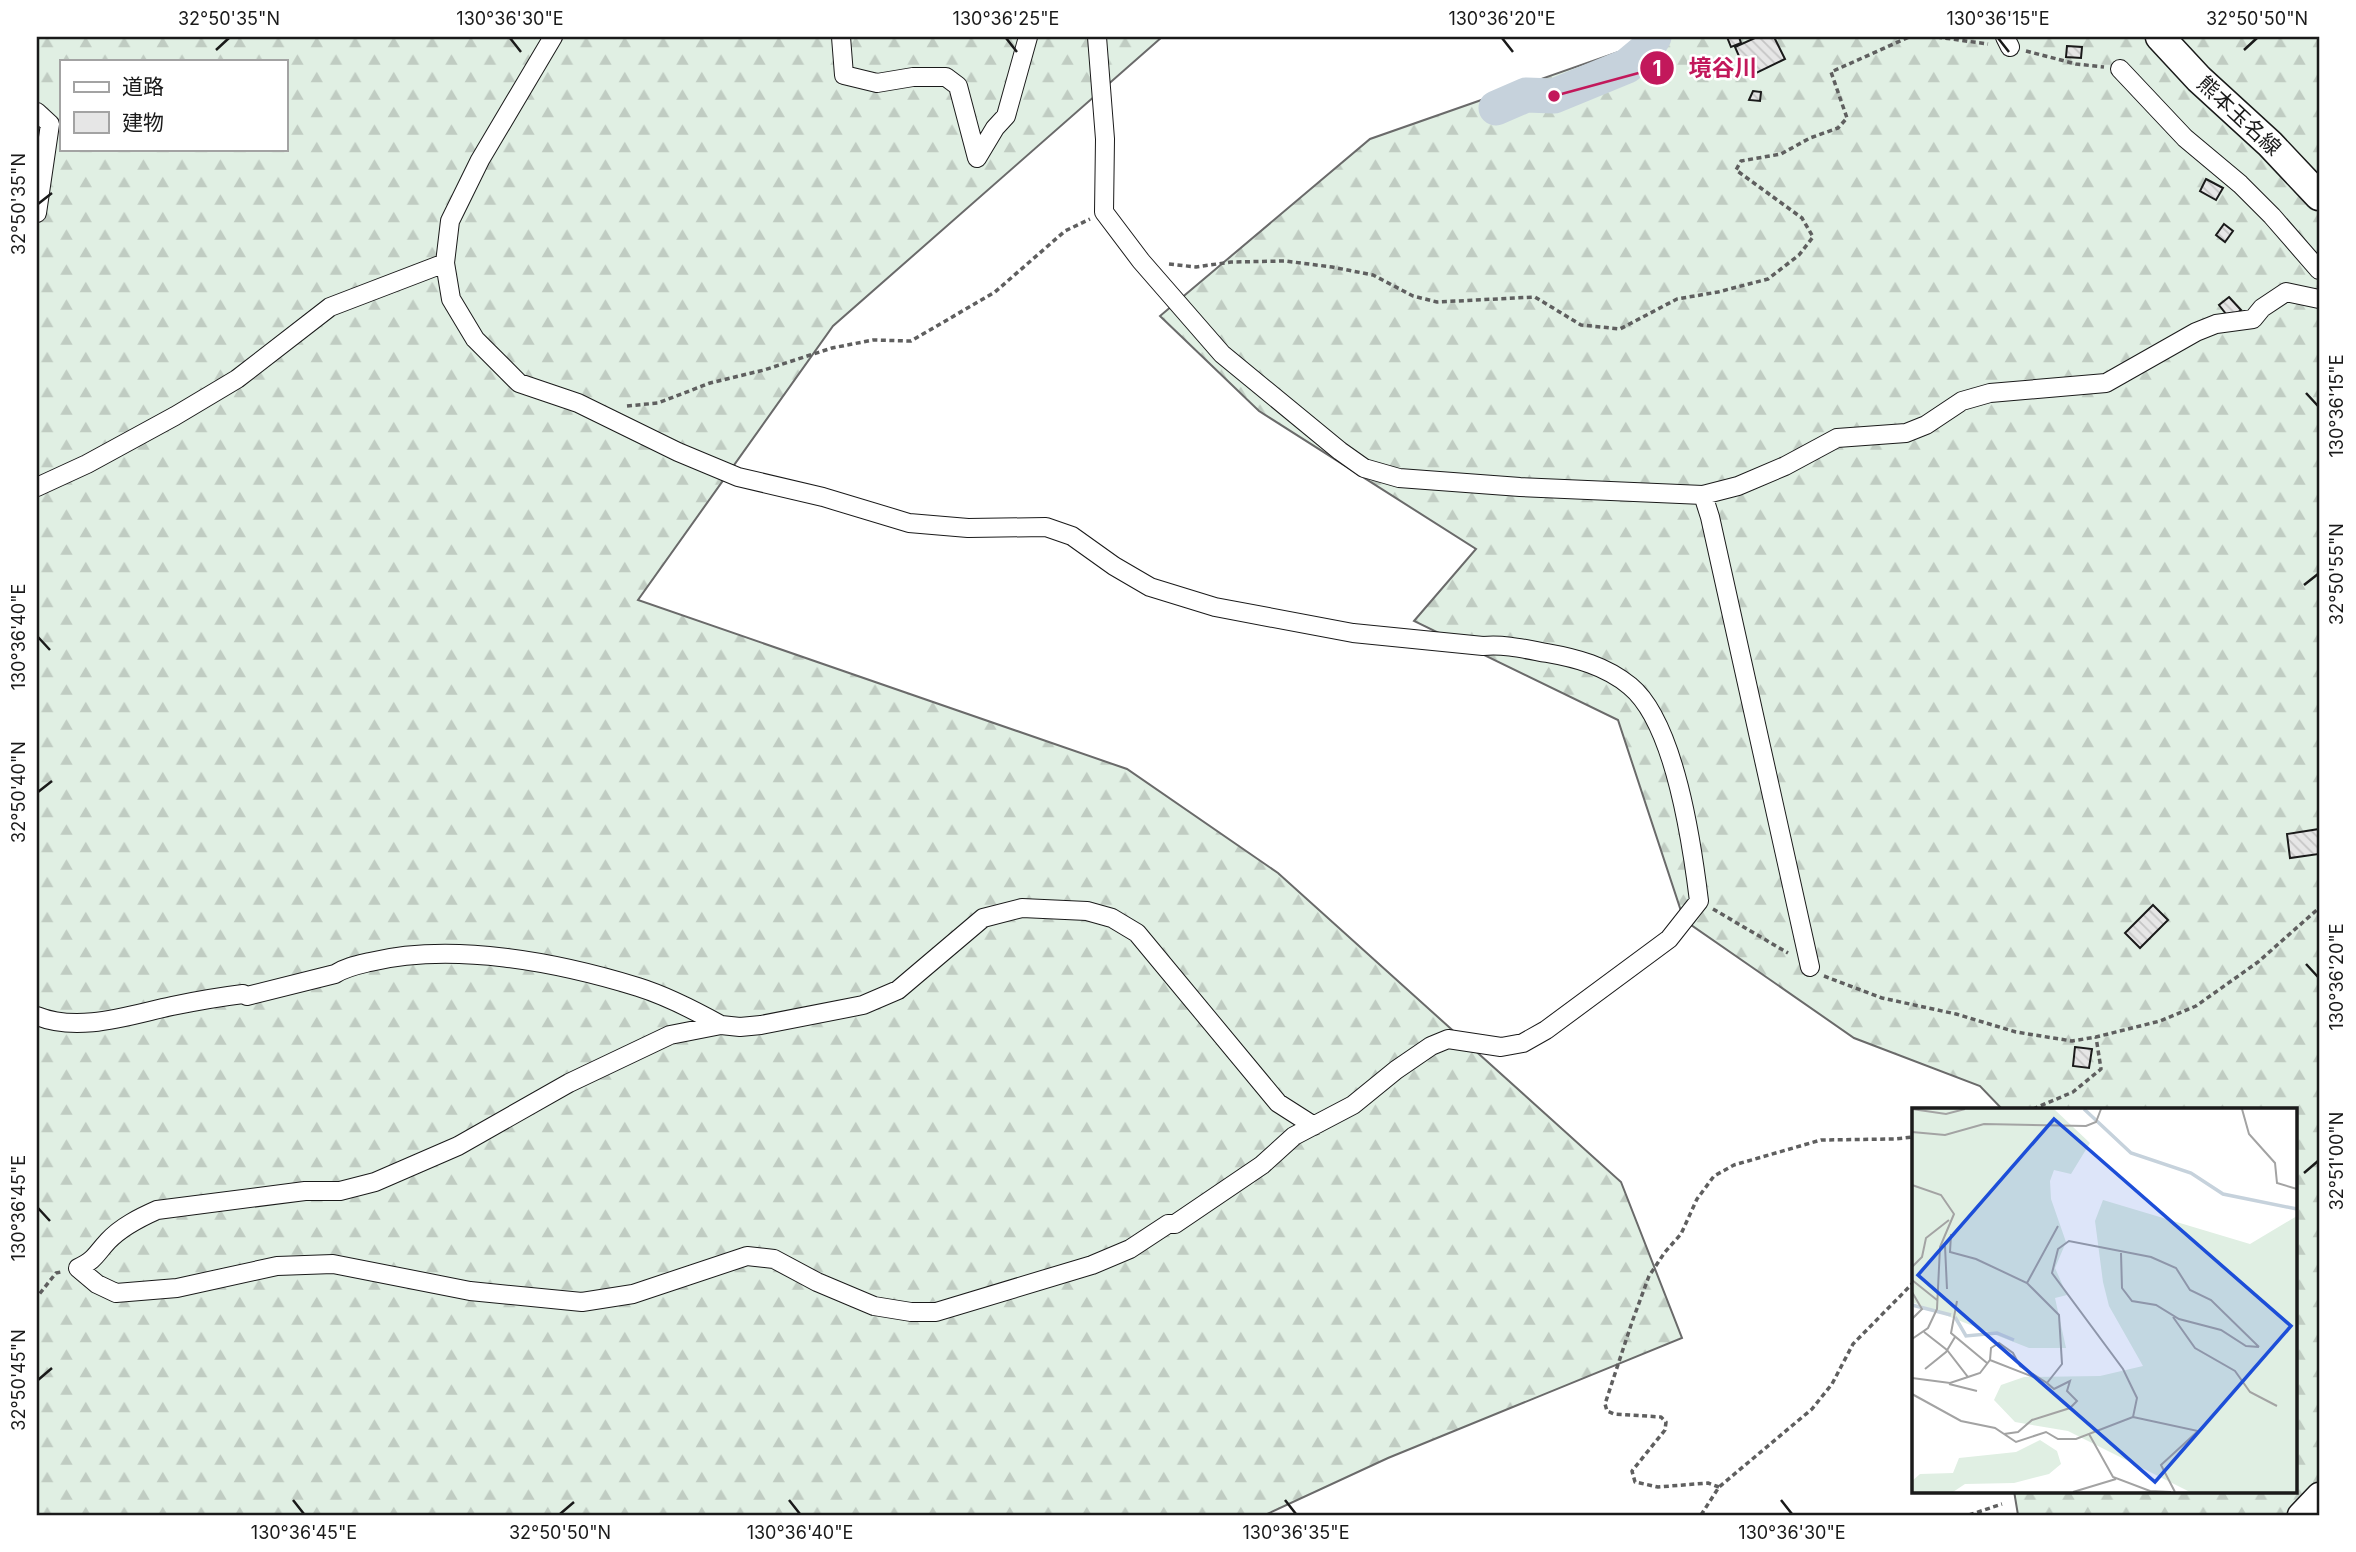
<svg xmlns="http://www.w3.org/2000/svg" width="2356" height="1552" viewBox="0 0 2356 1552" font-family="Inter,'Noto Sans JP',sans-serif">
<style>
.forest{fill:url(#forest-firs);stroke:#6a6a6a;stroke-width:2;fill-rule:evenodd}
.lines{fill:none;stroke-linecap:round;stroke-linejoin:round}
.river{stroke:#c6d2dc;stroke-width:35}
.building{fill:url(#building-back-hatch);stroke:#1a1a1a;stroke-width:2}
.minor-casing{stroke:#1a1a1a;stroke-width:20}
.secondary-casing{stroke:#1a1a1a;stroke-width:27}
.primary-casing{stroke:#1a1a1a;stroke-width:31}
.path{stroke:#5f5f5f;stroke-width:3.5;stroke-dasharray:5 3.5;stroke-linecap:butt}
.minor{stroke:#fff;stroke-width:18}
.secondary{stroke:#fff;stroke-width:24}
.primary{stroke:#fff;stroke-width:28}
.ticks{fill:none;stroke:#1a1a1a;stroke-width:2.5}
.labels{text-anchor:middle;stroke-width:5;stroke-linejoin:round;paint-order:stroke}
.street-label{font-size:21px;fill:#1a1a1a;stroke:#fff}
.inset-river{fill:none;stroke:#c6d2dc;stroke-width:3.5}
.inset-road{fill:none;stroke:#a3a3a3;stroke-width:2}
.view{fill:#1d4ed8;fill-opacity:0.15;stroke:#1d4ed8;stroke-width:3.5}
.inset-edge{fill:none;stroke:#1a1a1a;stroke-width:3.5}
.leader{fill:none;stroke:#c2185b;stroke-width:2.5}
.callout-dot{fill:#c2185b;stroke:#fff;stroke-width:2.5}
.mark-label{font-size:21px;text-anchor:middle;font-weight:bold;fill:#fff}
.callout-label{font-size:23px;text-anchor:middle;font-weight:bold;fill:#c2185b;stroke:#fff;stroke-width:5;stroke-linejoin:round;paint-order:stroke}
.neatline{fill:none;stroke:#1a1a1a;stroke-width:2.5}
.ticks-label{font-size:18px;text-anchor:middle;fill:#1a1a1a}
</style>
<defs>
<pattern id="forest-firs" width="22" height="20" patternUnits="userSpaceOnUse" patternTransform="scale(1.75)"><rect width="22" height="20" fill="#e0efe3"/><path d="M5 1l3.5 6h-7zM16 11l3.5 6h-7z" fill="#c0ccc2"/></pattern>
<pattern id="building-back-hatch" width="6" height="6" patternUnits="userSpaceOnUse" patternTransform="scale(1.75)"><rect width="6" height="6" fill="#e6e6e6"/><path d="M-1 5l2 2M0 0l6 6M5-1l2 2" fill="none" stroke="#c5c5c5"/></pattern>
</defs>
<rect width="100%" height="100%" fill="#fff"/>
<path class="forest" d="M37 37H1162L833 326 638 600 1127 769 1278 873 1621 1182 1682 1338 1388 1458 1265 1515H37ZM61 61H285V149H61Z
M1661 37H2319V1515H2018L2014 1491H2295V1109H2002L1980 1086 1854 1038 1684 920 1618 720 1414 621 1476 549 1259 411 1160 316 1370 139Z"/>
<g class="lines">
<path class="river" d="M1496 108 1526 95 1554 96 1627 66 1645 51 1654 37"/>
</g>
<path class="building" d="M1727 37H1739L1741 43 1731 47Z
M1757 37H1774L1785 59 1748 77 1735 47Z
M2067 46 2082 47 2081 58 2066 57Z
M1753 91 1761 92 1760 101 1749 100Z
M2206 179 2223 188 2216 200 2200 191Z
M2224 224 2233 231 2225 242 2216 235Z
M2229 297 2241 310 2230 319 2219 305Z
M2319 829V854L2290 858 2287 834Z
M2153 905 2168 920 2140 948 2125 933Z
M2075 1047 2092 1049 2089 1068 2073 1066Z"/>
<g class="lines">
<g class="minor-casing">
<path id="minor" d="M553 37 480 160 450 221 445 263 451 299 475 339 519 383 578 403 678 452 738 477 823 497 909 523 968 528 1046 527 1072 536 1114 566 1150 587 1215 607 1353 633 1483 646C1505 644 1525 649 1547 653 1576 658 1606 666 1630 686 1675 723 1692 844 1699 901L1669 939 1546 1030 1523 1043 1501 1047 1448 1039 1431 1046 1396 1070 1353 1105 1294 1136 1262 1165 1175 1224H1168L1130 1249 1092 1265 936 1312H911L874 1306 817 1282 774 1259 747 1256 633 1294 582 1302 470 1291 333 1264 277 1266 177 1288 116 1293 97 1284 78 1268C96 1259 95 1255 108 1241 121 1227 139 1218 157 1210L305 1191H340L375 1182 458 1146 569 1083 670 1035 721 1025 740 1027 761 1025 863 1005 898 990 983 918 1022 908 1087 911 1112 918 1137 933 1278 1103 1314 1126
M841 37 844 75 877 83 913 77H946L958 86 977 158 995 128 1006 116 1028 37
M1097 37 1105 139 1104 212 1141 261 1222 354 1340 451 1364 468 1399 478 1520 487 1703 495 1738 486 1785 466 1837 438 1906 433 1926 425 1962 401 1990 393 2106 383 2196 332 2216 324 2253 319 2262 308 2286 292 2319 299
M2005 37 2010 47
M2120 69 2185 138 2240 184 2272 216 2319 270
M37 112 50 124 37 213
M37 487 87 464 175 416 237 379 330 307 445 263
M1703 495 1710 517 1810 967
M37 1016C79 1033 130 1015 172 1006 196 1001 219 997 243 994L247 996 335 974C346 967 357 965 370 962 453 942 557 962 638 987 667 996 694 1010 721 1025"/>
</g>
<g class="secondary-casing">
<path id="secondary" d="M2300 1515 2319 1495"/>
</g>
<g class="primary-casing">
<path id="primary" d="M2160 37 2199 79 2270 144 2319 196"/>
</g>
<path class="path" d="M1937 37 1988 44
M2026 51 2076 64 2104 67
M1169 264 1196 267 1231 262 1285 261 1332 267 1373 275 1413 296 1437 302 1535 297 1581 325 1620 329 1677 299 1718 292 1768 279 1799 255 1813 237 1802 218 1736 170 1741 161 1781 154 1810 138 1838 128 1847 118 1831 72 1909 37
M627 406 658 403 710 383 764 370 832 348 873 340 911 341 995 292 1065 231 1090 219
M1713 909 1788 953
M1824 976 1882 998 1956 1014 2016 1032 2072 1041 2096 1037 2160 1021 2196 1006 2258 962 2319 908
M2033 1109 2073 1092 2101 1069 2096 1037
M37 1301V1297L56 1273 61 1272
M1719 1487 1708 1483 1658 1487 1635 1482 1632 1471 1665 1430 1666 1422 1661 1417 1614 1414 1607 1411 1605 1404 1632 1322 1649 1276 1665 1252 1681 1234 1697 1199 1714 1176 1734 1165 1821 1140 1894 1139 1913 1137
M1701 1515 1719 1487 1812 1409 1832 1384 1853 1344 1913 1283
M1969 1515 2002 1504"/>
<use href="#minor" class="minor"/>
<use href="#secondary" class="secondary"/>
<use href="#primary" class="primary"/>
</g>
<path class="ticks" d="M510 38 521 52M1006 38 1017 52M1502 38 1513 52M1998 38 2009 52M216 50 229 38M2244 50 2257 38M38 204 52 193M2306 393 2318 406M2304 585 2318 574M38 637 50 650M38 792 52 781M2306 964 2318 977M2304 1173 2318 1161M38 1208 50 1221M38 1380 52 1368M293 1500 304 1514M789 1500 800 1514M1285 1500 1296 1514M1781 1500 1792 1514M560 1514 574 1502"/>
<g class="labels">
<g class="street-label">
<text transform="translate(2239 116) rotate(43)" y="7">熊本玉名線</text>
</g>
</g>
<g transform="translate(1912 1108)">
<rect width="385" height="385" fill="#fff"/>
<path d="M0 1H142L178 35 159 66 142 62 138 73 139 91 154 134 143 160 155 187 143 190 154 240H117L0 194ZM191 92 338 136 385 108V384H278L156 323 103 314 82 292 89 277 112 269 188 268 231 258 197 198 191 174 183 113ZM128 332 145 343 149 356 137 366 102 375 53 376 41 384H0V373L8 366 41 365 47 350 104 344Z" fill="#e0efe3"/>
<path class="inset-river" d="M172 1 219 45 279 65 311 86 385 101M0 197 39 207M43 209 54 228 85 225 102 232"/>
<path class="inset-road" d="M0 1 34 6 53 1M330 1 337 26 363 55 365 75 385 81M0 24 33 27 72 16 174 18 184 14 189 1M0 77 29 87 42 106 28 139 25 201 16 220 0 231M39 126 38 144 64 151 115 175 147 207 150 256 135 275 142 281 158 273 155 283 165 293 158 300 120 312 106 324 92 326M33 138 35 181M209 145 210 180 220 193 244 197 267 211 309 222 334 238 347 239M0 159 10 149 14 130 37 112M0 172 25 192M115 175 146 118M0 184 10 201 0 211M45 193 39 225 75 255M261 209 283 240 323 263 338 284 365 298M12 224 35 242 56 269 68 265 78 252 124 270M78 252 79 240 87 235 101 245 108 258 135 275M13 261 34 244 43 229M0 270 38 275 56 269M37 276 65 283M0 286 49 313 83 320 104 334 134 324 146 331H164L221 309 225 290 211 261 140 165 146 141 157 133 239 149 264 160 278 182 299 192 347 239M221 309 286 323 249 357 263 384M177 326 201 369 238 383 259 384M161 384 204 371"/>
<path class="view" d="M142 11 379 218 243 374 6 167Z"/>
<rect width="385" height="385" class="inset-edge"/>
</g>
<path class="leader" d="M1554 96L1657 68"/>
<g class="callout-dot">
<circle cx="1554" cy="96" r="7"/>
<circle cx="1657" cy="68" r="18"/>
</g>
<g class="mark-label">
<text x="1657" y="76">1</text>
</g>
<g class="callout-label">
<text x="1723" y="76">境谷川</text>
</g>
<rect width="2356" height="1552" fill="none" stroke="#ffffff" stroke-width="77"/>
<rect x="60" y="60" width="228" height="91" fill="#ffffff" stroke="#a3a3a3" stroke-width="2"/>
<rect x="74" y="82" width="35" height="10" fill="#ffffff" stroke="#a3a3a3" stroke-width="2"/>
<text x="122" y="94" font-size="21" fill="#1a1a1a">道路</text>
<rect x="74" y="112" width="35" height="21" fill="#e6e6e6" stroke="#a3a3a3" stroke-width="2"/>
<text x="122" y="130" font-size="21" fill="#1a1a1a">建物</text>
<rect x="38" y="38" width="2280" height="1476" class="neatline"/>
<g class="ticks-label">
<text x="229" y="25">32°50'35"N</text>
<text x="510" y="25">130°36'30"E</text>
<text x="1006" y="25">130°36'25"E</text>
<text x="1502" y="25">130°36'20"E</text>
<text x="1998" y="25">130°36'15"E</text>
<text x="2257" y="25">32°50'50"N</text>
<text transform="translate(19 204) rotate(-90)" y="6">32°50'35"N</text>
<text transform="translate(2337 406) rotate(-90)" y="6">130°36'15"E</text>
<text transform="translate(2337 574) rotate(-90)" y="6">32°50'55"N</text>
<text transform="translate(19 637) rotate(-90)" y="6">130°36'40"E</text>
<text transform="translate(19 792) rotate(-90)" y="6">32°50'40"N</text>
<text transform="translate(2337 977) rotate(-90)" y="6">130°36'20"E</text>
<text transform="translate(2337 1161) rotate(-90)" y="6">32°51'00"N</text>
<text transform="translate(19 1208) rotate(-90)" y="6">130°36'45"E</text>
<text transform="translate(19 1380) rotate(-90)" y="6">32°50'45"N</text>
<text x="304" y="1539">130°36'45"E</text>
<text x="560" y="1539">32°50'50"N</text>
<text x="800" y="1539">130°36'40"E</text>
<text x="1296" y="1539">130°36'35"E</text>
<text x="1792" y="1539">130°36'30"E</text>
</g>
</svg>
